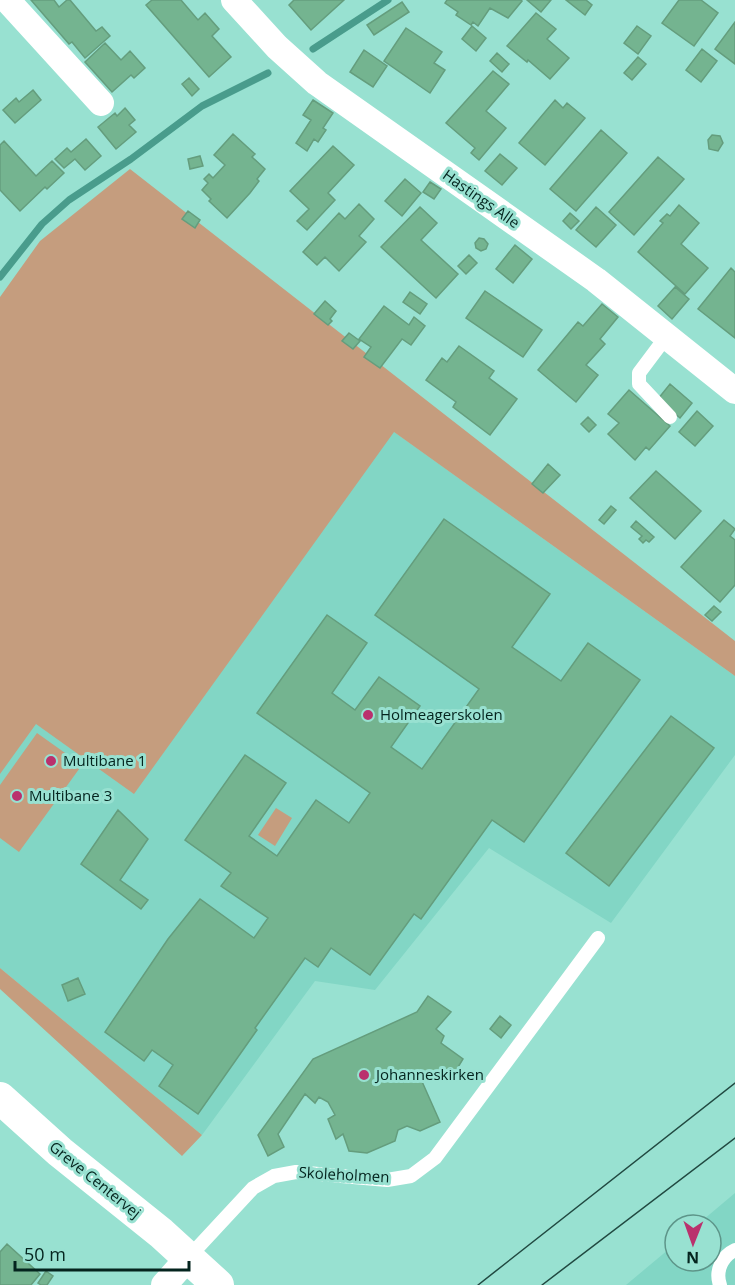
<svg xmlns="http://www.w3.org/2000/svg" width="735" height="1285" viewBox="0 0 735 1285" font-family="'Open Sans',sans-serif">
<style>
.built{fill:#82d6c5}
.green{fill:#c59d7e}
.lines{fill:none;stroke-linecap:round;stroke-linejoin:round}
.stream{stroke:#499c8c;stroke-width:7}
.building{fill:#74b490;stroke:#649d7d;stroke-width:1.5}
.service{stroke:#fff;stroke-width:14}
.minor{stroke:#fff;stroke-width:26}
.tertiary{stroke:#fff;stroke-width:32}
.tram{stroke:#214941;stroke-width:1.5}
.poi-dot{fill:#ba316d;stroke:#98e1d1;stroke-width:2}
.labels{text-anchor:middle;stroke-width:6;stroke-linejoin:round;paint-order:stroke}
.street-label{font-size:15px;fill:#04241e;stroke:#98e1d1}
.poi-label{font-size:15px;fill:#04241e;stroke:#98e1d1;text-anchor:start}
</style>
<rect width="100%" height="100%" fill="#98e1d1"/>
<path class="built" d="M112 230 735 676V755L611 923 489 848 375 990 315 981 202 1135 0 968V321Z
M735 1193V1285H626L675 1244V1261H711V1225H697Z"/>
<path class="green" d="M130 169 735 641V676L394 432 134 794 36 724 0 774V297L40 241Z
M37 733 82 765 19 852 0 838V785Z
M276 808 292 818 275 846 258 835Z
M0 968 202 1135 182 1156 0 989Z"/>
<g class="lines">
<path class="stream" d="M313 49 388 0
M0 277 42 224 69 200 131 159 202 106 268 73"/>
</g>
<path class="building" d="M31 0H54L59 7 67 0H70L96 31 102 27 110 36 85 58 72 42 69 44Z
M152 0H181L198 20 205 13 219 29 212 36 231 57 209 77 146 5Z
M294 0H344L311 30 289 5Z
M447 0H521L522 1 508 18 490 8 478 26 473 22 471 25 456 15 458 12 445 3Z
M527 0H551L541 12Z
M566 0H586L592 5 585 15Z
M679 0H701L718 13 694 46 662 23Z
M402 2 409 12 374 35 367 25Z
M536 13 556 29 547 39 569 58 550 79 528 60 527 62 507 46Z
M735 22V64L715 49Z
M472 26 486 38 476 51 462 39Z
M637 26 651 36 638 54 624 43Z
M406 28 442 52 434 63 445 70 430 93 384 61Z
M105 43 121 60 130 51 145 68 134 78 131 75 112 92 85 62Z
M702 49 717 61 701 82 686 70Z
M364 50 387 66 373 87 350 72Z
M497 53 509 64 502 72 490 61Z
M638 57 646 64 632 80 624 73Z
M493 71 509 84 486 111 506 128 479 160 471 153 475 148 446 123Z
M189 78 199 89 192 96 182 84Z
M33 90 41 100 15 123 3 110 16 98 19 102Z
M313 100 333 113 323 128 326 130 318 142 314 139 307 151 296 143 311 120 303 115Z
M555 100 563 108 567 103 585 118 545 165 519 143Z
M125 108 135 120 129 125 136 132 116 149 98 127 115 113 117 116Z
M601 130 627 153 576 211 550 189Z
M233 134 255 154 252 157 265 169 257 179 259 181 250 193 227 218 209 201 211 199 202 190 208 183 204 179 209 174 213 178 225 165 214 155Z
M712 135 720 136 723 143 718 151 709 149 708 140Z
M86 139 101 156 85 170 75 159 64 168 55 159 67 148 71 152Z
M4 141 36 176 52 161 64 173 47 189 45 187 20 211 0 190V145Z
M333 146 354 165 328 193 335 200 307 230 297 221 309 209 290 191Z
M500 154 517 168 502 185 485 171Z
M200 156 203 166 190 169 188 159Z
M658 157 684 179 634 235 609 212Z
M405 179 421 193 402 216 385 201Z
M430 182 441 189 434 199 423 192Z
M359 204 374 219 359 236 366 242 339 271 325 257 317 265 303 252 339 213 345 219Z
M679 205 699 223 681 244 708 268 685 294 638 252 663 223 660 221 667 214 670 216Z
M420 207 437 223 421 240 458 274 436 298 381 247Z
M596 207 616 225 596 247 576 230Z
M188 211 200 220 195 228 182 219Z
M570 213 579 221 571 229 563 221Z
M479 238 484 239 488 244 486 249 481 251 476 248 475 243Z
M515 245 532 259 513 283 496 269Z
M469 255 477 263 466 274 458 266Z
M731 268 735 272V338L698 309Z
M675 287 689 299 672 319 658 306Z
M485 291 542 330 523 357 466 318Z
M410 292 427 304 420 314 403 302Z
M325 301 336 311 330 319 332 321 328 325 314 314Z
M602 304 618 317 600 339 605 344 586 365 598 375 576 402 538 370 578 322 583 326Z
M384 306 409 325 414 317 425 326 411 345 402 339 380 368 364 357 371 347 359 339Z
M349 333 360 341 353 349 342 341Z
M459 346 494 371 489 378 517 399 490 435 453 407 456 402 426 380 442 358 447 362Z
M670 384 692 403 680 418 658 399Z
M629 390 670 426 649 450 646 447 635 460 608 434 619 423 608 414Z
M697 411 713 426 695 446 679 432Z
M588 417 596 425 589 432 581 424Z
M548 464 560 475 543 493 532 484Z
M656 471 701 511 675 539 630 498Z
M611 506 616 510 604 524 599 520Z
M444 519 550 594 512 647 561 681 588 643 640 680 524 842 492 820 421 919 414 914 370 975 331 948 318 967 305 958 255 1028 257 1030 198 1114 159 1086 173 1065 152 1050 144 1061 105 1032 168 939 200 899 254 938 268 918 221 886 231 873 185 840 245 755 286 783 249 836 277 856 316 800 349 823 370 793 257 713 327 615 367 643 332 693 355 710 379 677 420 706 391 747 422 769 479 689 375 615Z
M724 520 735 529 730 536 735 540V585L720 602 681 567Z
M636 521 654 537 649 542 646 540 643 543 639 539 642 536 631 527Z
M714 606 721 612 712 621 705 615Z
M671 716 714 748 609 886 566 853Z
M118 810 148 839 120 880 148 900 141 909 81 864Z
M78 978 85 994 68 1001 62 985Z
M428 996 451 1012 436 1029 444 1036 441 1043 463 1059 449 1082 434 1073 420 1077 440 1122 420 1131 407 1126 398 1130 395 1141 367 1153 349 1151 343 1134 336 1139 328 1119 335 1115 328 1102 319 1097 315 1103 305 1094 278 1134 284 1147 268 1156 258 1135 313 1059 417 1012Z
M500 1016 511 1025 501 1038 490 1029Z
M7 1244 40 1274 31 1285H0V1252Z
M46 1271 53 1276 47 1285H41L38 1283Z"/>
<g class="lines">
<path class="service" d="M666 337 639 373V384L670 417
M188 1258 253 1188 274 1176 296 1172 387 1180 411 1176 435 1158 598 938
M720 1285C715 1271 722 1256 735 1250"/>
<path class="minor" d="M7 0 101 103
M234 0 277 47 317 83 596 280 735 391
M164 1285 188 1258"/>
<path class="tertiary" d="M0 1098 60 1152 161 1233 218 1285"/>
<path class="tram" d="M478 1285 735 1083
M542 1285 735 1138"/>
</g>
<g class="poi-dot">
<circle cx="368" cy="715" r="6"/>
<circle cx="51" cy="761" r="6"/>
<circle cx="17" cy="796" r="6"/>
<circle cx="364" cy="1075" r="6"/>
</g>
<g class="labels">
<g class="street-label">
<text transform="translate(481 199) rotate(35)" y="5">Hastings Alle</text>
<text transform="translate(344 1175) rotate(3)" y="5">Skoleholmen</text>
<text transform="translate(95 1180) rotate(39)" y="5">Greve Centervej</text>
</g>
<g class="poi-label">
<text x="380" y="720">Holmeagerskolen</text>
<text x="63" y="766">Multibane 1</text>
<text x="29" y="801">Multibane 3</text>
<text x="376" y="1080">Johanneskirken</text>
</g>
</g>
<g transform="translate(693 1243) rotate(181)"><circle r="28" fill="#98e1d1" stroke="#5d9589" stroke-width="1.5"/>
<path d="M0-4.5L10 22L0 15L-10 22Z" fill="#ba316d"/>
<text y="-9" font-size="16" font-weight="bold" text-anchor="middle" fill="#04241e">N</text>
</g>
<path d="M15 1261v9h174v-9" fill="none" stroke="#04241e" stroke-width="3"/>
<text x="24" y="1261" font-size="18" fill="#04241e" stroke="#98e1d1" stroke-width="4.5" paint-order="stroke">50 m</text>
</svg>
